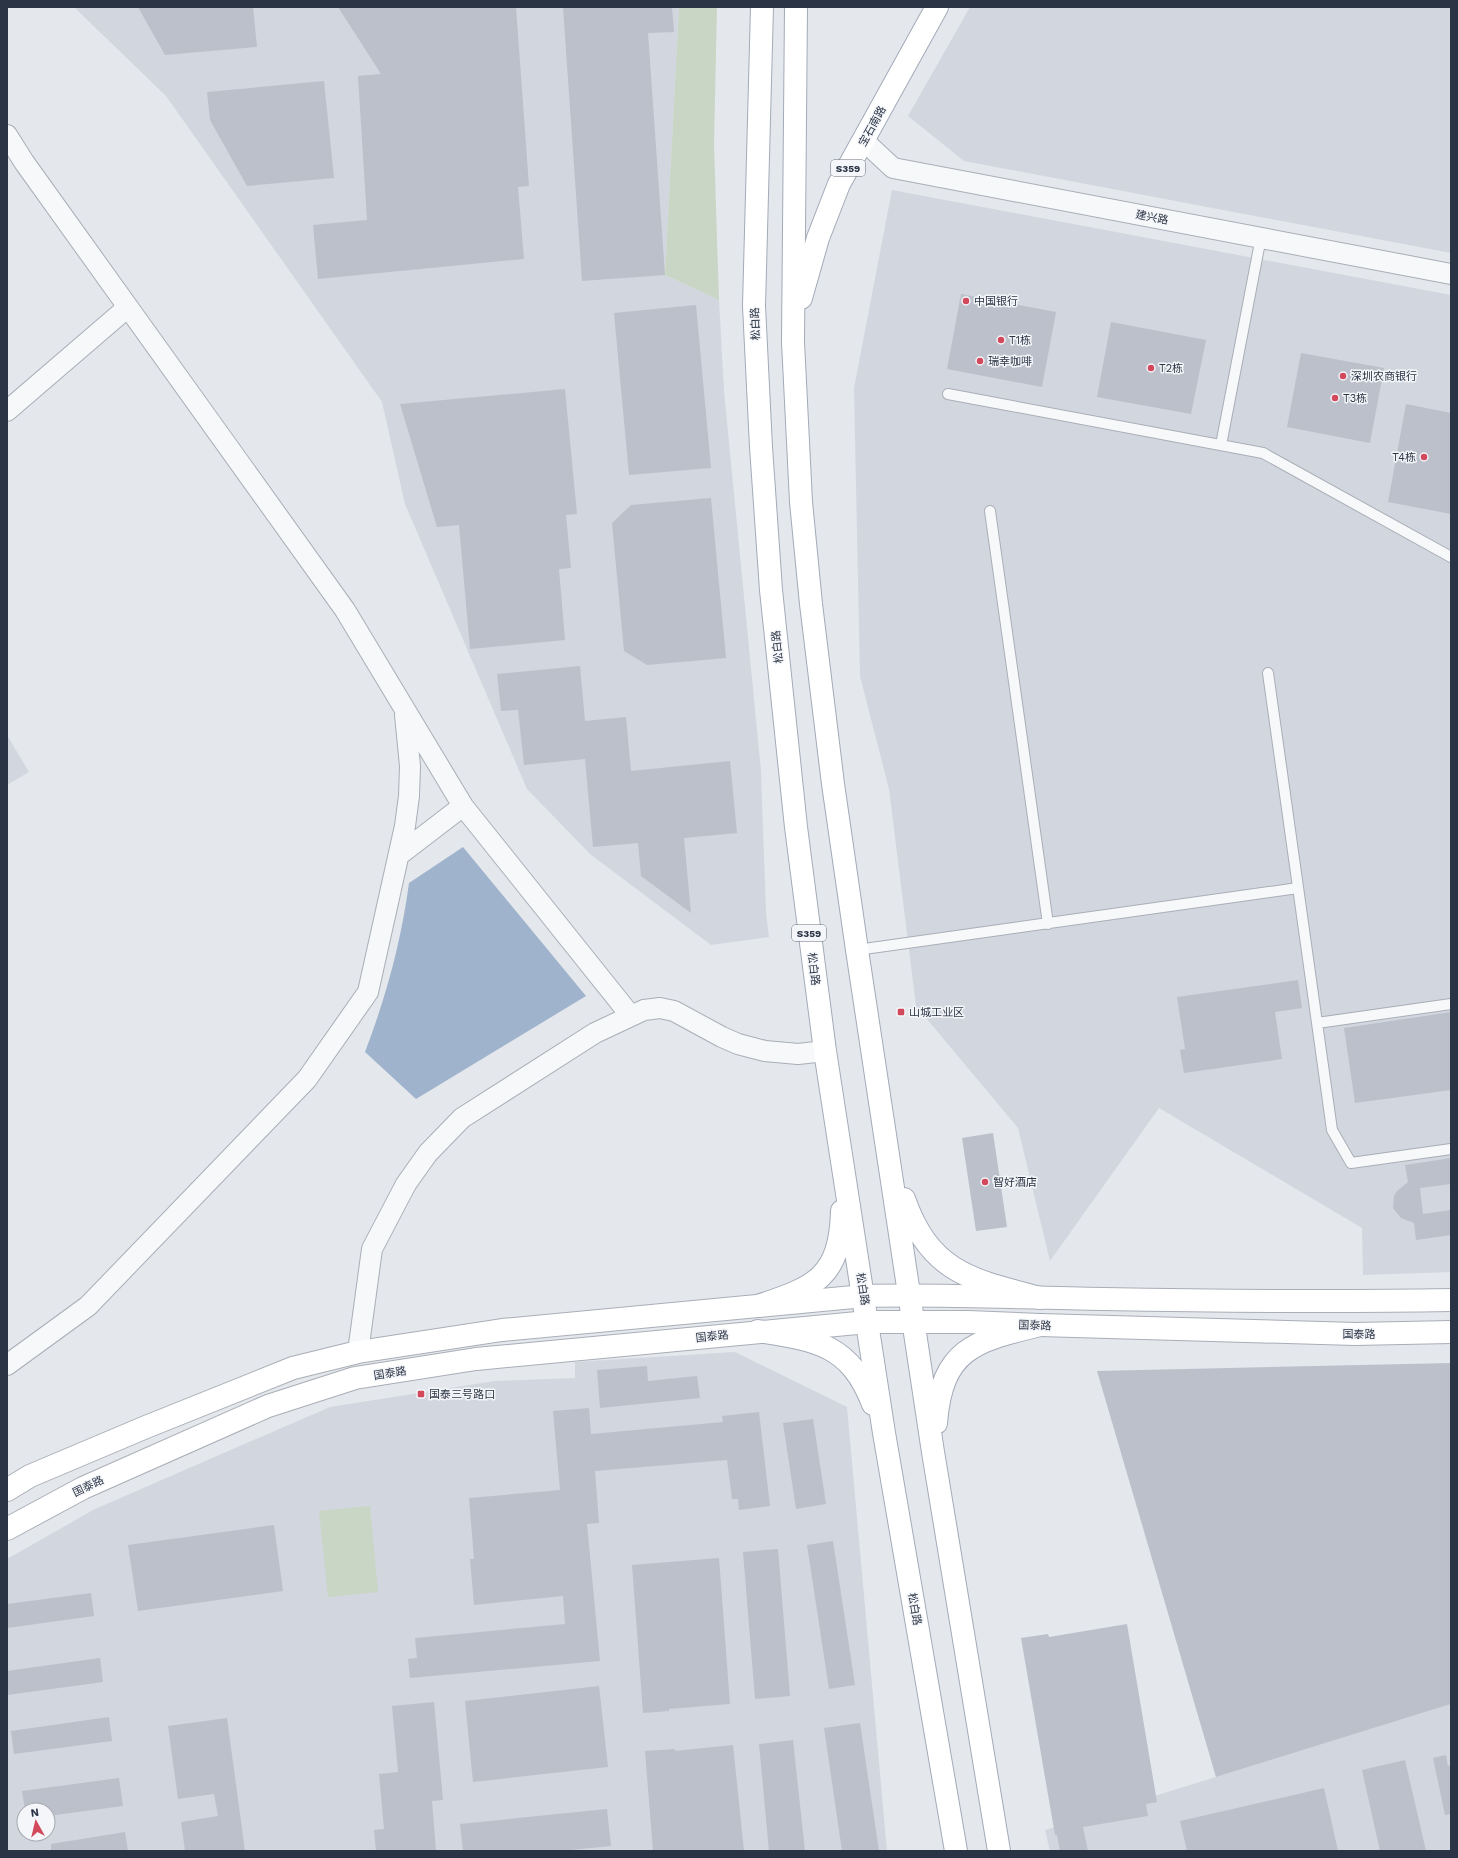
<svg xmlns="http://www.w3.org/2000/svg" width="1458" height="1858" viewBox="0 0 1458 1858" font-family="'Work Sans','Noto Sans SC',sans-serif">
<style>
.built{fill:#d2d6de;fill-rule:evenodd}
.green{fill:#c9d6c5}
.water{fill:#9fb4cc}
.building{fill:#bbc0ca}
.lines{fill:none;stroke-linecap:round;stroke-linejoin:round}
.lane-casing{stroke:#a9aeb7;stroke-width:12}
.street-casing{stroke:#a9aeb7;stroke-width:22}
.secondary-casing{stroke:#a9aeb7;stroke-width:24}
.primary-casing{stroke:#a3abb8;stroke-width:24}
.lane{stroke:#f7f8fa;stroke-width:10}
.street{stroke:#f7f8fa;stroke-width:20}
.secondary{stroke:#fff;stroke-width:22}
.primary{stroke:#fff;stroke-width:22}
.poi-dot{fill:#d1495b;stroke:#f4f6f9;stroke-width:1.5}
.labels{text-anchor:middle;stroke-width:3;stroke-linejoin:round;paint-order:stroke}
.shield{fill:#f4f6f9;stroke:#676e7b;stroke-width:1}
.shield-label{font-size:10px;font-weight:bold;fill:#2b3445}
.street-label{font-size:11px;fill:#2b3445;stroke:#f4f6f9}
.poi-label{font-size:11px;fill:#2b3445;stroke:#f4f6f9;text-anchor:start}
</style>
<rect width="100%" height="100%" fill="#e4e7ec"/>
<path class="built" d="M74 7H679L665 275 719 300 724 391 761 771 766 912 769 937 711 945 590 854 527 789 405 504 382 402 166 96Z
M970 7H1451V253L964 161 908 116Z
M892 190 1451 295V1272L1363 1275 1362 1228 1159 1108 1050 1261 1018 1128 916 1006 889 789 860 676 854 388Z
M7 735 29 772 7 785Z
M735 1352 847 1407 887 1851H7V1559L95 1509 330 1407 495 1381 575 1378V1362ZM24 1810H48V1834H24Z
M1451 1704V1851H1050L1045 1830Z"/>
<path class="green" d="M679 7H717L714 144 719 300 665 275Z
M370 1506 378 1592 328 1597 319 1511Z"/>
<path class="water" d="M463 847 586 996 416 1099 365 1052C386 997 401 942 409 883Z"/>
<path class="building" d="M138 7H253L257 47 165 55Z
M338 7H516L529 186 518 187 524 259 318 279 313 225 367 220 358 76 381 74Z
M563 7H672L674 32 648 33 665 275 582 281Z
M324 81 334 178 247 186 210 120 207 92Z
M961 294 1056 312 1042 387 947 369Z
M696 305 711 468 629 475 614 313Z
M1111 322 1206 340 1191 414 1097 397Z
M1301 353 1384 368 1370 443 1287 427Z
M565 389 577 514 566 515 571 568 559 569 565 640 470 649 459 525 437 527 400 404Z
M1406 404 1451 413V514L1388 502Z
M711 498 726 658 647 665 624 651 612 523 631 505Z
M580 666 585 721 626 717 631 771 730 761 737 833 684 838 691 913 641 876 638 843 593 847 585 759 524 765 518 710 501 711 497 674Z
M1298 980 1302 1008 1275 1012 1282 1059 1184 1073 1180 1050 1185 1049 1177 997Z
M1451 1012V1090L1355 1103 1344 1028Z
M993 1133 1007 1227 976 1231 962 1138Z
M1451 1158V1184L1420 1188 1423 1214 1451 1210V1235L1416 1240 1414 1223 1401 1218 1393 1208 1394 1196 1397 1191 1408 1182 1405 1165Z
M1451 1363V1704L1216 1777 1097 1371Z
M647 1366 648 1381 697 1376 700 1398 600 1408 597 1370Z
M589 1408 591 1434 723 1422 722 1416 759 1412 770 1506 739 1510 738 1499H732L727 1460 595 1471 599 1523 587 1524 600 1661 410 1678 408 1659 417 1658 415 1638 565 1624 563 1596 474 1605 470 1559H474L469 1498 560 1490 553 1411Z
M813 1419 826 1504 796 1509 783 1423Z
M274 1525 283 1591 138 1611 128 1545Z
M833 1541 855 1685 829 1689 807 1545Z
M778 1549 790 1696 755 1699 743 1552Z
M719 1558 730 1704 669 1709V1711L643 1713 632 1565Z
M91 1593 94 1616 7 1628V1604Z
M1127 1624 1157 1802 1146 1804 1148 1816 1083 1827 1088 1851H1060L1057 1835H1055L1021 1638 1048 1634 1049 1637Z
M100 1658 103 1682 7 1695V1671Z
M599 1686 608 1767 473 1782 465 1701Z
M434 1702 443 1800 432 1801 436 1851H376L374 1830 384 1829 379 1774 398 1772 392 1706Z
M109 1717 112 1741 14 1754 11 1731Z
M227 1718 245 1851H185L181 1822 218 1816 214 1794 178 1799 168 1726Z
M860 1723 879 1851H842L824 1728Z
M793 1740 805 1851H769L759 1744Z
M733 1745 744 1851H653L645 1751 675 1749V1751Z
M1446 1755 1448 1766 1451 1765V1814L1445 1815 1433 1758Z
M1405 1760 1426 1851H1380L1362 1770Z
M119 1778 123 1806 48 1816V1810H25L22 1791Z
M1324 1788 1338 1851H1187L1180 1821Z
M607 1809 611 1846 561 1851H463L460 1824Z
M125 1832 128 1851H51V1844Z"/>
<g class="lines">
<g class="lane-casing">
<path id="lane" d="M948 394 1263 453 1451 557
M1221 445 1261 237
M990 511 1048 924
M1268 673 1332 1130 1351 1163 1451 1149
M857 950 1298 888
M1317 1023 1451 1004"/>
</g>
<g class="street-casing">
<path id="street" d="M7 135 24 162 345 610 463 806 631 1016
M864 141 893 168 1451 274
M7 411 128 307
M399 855 463 806
M358 1352 372 1249 406 1184 428 1153 462 1118 595 1033 644 1010 660 1008 674 1011 722 1037 738 1044 765 1051 798 1054 825 1051
M7 1365 88 1306 307 1079 368 992 405 826 409 796 410 766 405 715"/>
</g>
<g class="secondary-casing">
<path id="secondary" d="M7 1490 30 1476 146 1427 293 1368 358 1352 502 1330 864 1296C944 1294 1023 1298 1103 1299 1219 1301 1335 1302 1451 1300
M7 1529 83 1488 268 1406 355 1378 476 1359 868 1322H968L1040 1325 1355 1334 1451 1332"/>
</g>
<g class="primary-casing">
<path id="primary" d="M762 7 754 306 761 447 771 590 796 827 825 1051 884 1433 956 1851
M796 7 793 342 801 502 811 604 833 784 857 950 933 1452 999 1851
M801 298 818 238 839 184 937 7
M904 1199C930 1273 972 1280 1040 1298
M758 1306C816 1287 840 1277 842 1211
M758 1331C816 1340 850 1344 873 1404
M936 1423C942 1348 975 1341 1040 1325"/>
</g>
<use href="#lane" class="lane"/>
<use href="#street" class="street"/>
<use href="#secondary" class="secondary"/>
<use href="#primary" class="primary"/>
</g>
<g class="poi-dot">
<circle cx="966" cy="301" r="4"/>
<circle cx="1001" cy="340" r="4"/>
<circle cx="980" cy="361" r="4"/>
<circle cx="1151" cy="368" r="4"/>
<circle cx="1343" cy="376" r="4"/>
<circle cx="1335" cy="398" r="4"/>
<circle cx="1424" cy="457" r="4"/>
<rect x="897" y="1008" width="8" height="8" rx="2"/>
<circle cx="985" cy="1182" r="4"/>
<rect x="417" y="1390" width="8" height="8" rx="2"/>
</g>
<g class="labels">
<g class="shield">
<rect x="831" y="160" width="34" height="16" rx="3"/>
<rect x="792" y="925" width="34" height="16" rx="3"/>
</g>
<g class="shield-label">
<text x="848" y="172">S359</text>
<text x="809" y="937">S359</text>
</g>
<g class="street-label">
<text transform="translate(872 126) rotate(-61)" y="4">宝石南路</text>
<text transform="translate(1152 217) rotate(11)" y="4">建兴路</text>
<text transform="translate(755 324) rotate(-92)" y="4">松白路</text>
<text transform="translate(777 647) rotate(-96)" y="4">松白路</text>
<text transform="translate(814 969) rotate(83)" y="4">松白路</text>
<text transform="translate(863 1289) rotate(81)" y="4">松白路</text>
<text transform="translate(1035 1325) rotate(2)" y="4">国泰路</text>
<text x="1359" y="1338">国泰路</text>
<text transform="translate(712 1336) rotate(-6)" y="4">国泰路</text>
<text transform="translate(390 1373) rotate(-9)" y="4">国泰路</text>
<text transform="translate(88 1486) rotate(-26)" y="4">国泰路</text>
<text transform="translate(915 1609) rotate(80)" y="4">松白路</text>
</g>
<g class="poi-label">
<text x="974" y="305">中国银行</text>
<text x="1009" y="344">T1栋</text>
<text x="988" y="365">瑞幸咖啡</text>
<text x="1159" y="372">T2栋</text>
<text x="1351" y="380">深圳农商银行</text>
<text x="1343" y="402">T3栋</text>
<text x="1416" y="461" text-anchor="end">T4栋</text>
<text x="909" y="1016">山城工业区</text>
<text x="993" y="1186">智好酒店</text>
<text x="429" y="1398">国泰三号路口</text>
</g>
</g>
<rect width="1458" height="1858" fill="none" stroke="#2b3445" stroke-width="16"/>
<g transform="translate(36 1822) rotate(352)"><circle r="19" fill="#f4f6f9" stroke="#a4a8b1"/>
<path d="M0-3L7 15L0 10L-7 15Z" fill="#d1495b"/>
<text y="-6" font-size="11" font-weight="bold" text-anchor="middle" fill="#2b3445">N</text>
</g>
</svg>
